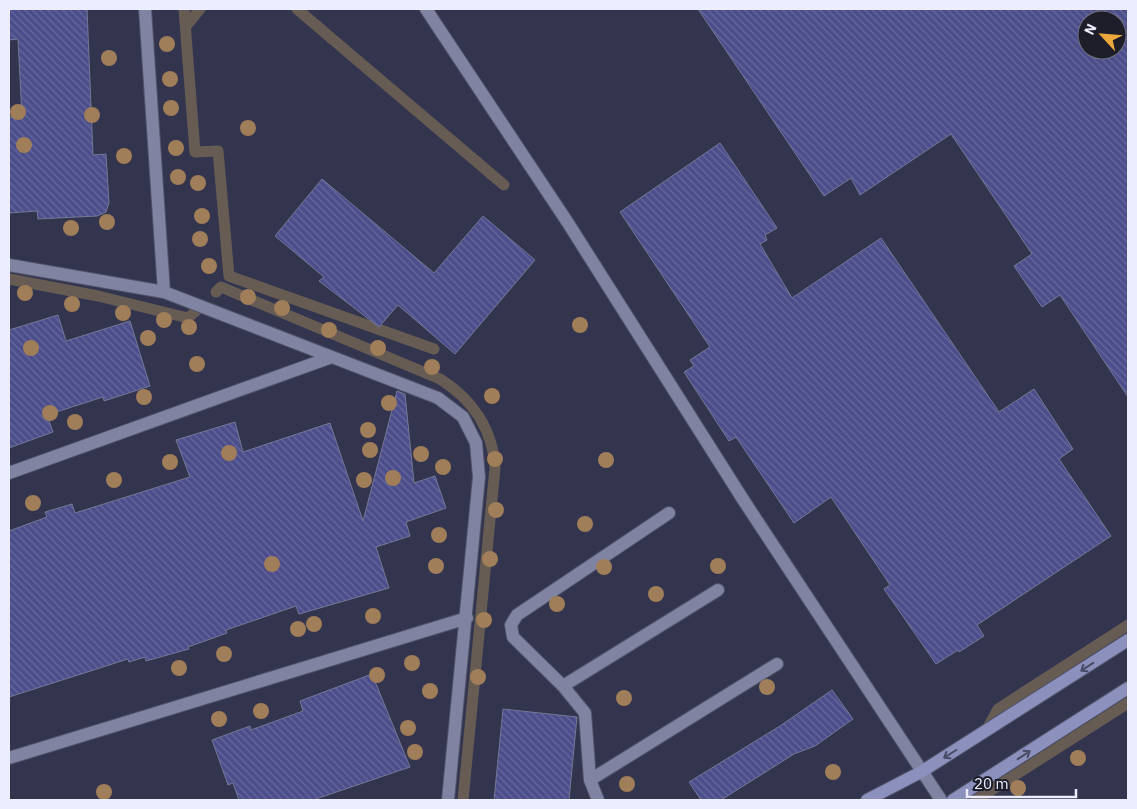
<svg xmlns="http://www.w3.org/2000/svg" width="1137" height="809" viewBox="0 0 1137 809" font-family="'IBM Plex Sans',sans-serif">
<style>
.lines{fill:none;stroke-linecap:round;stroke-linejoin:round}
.stream{stroke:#665c54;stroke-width:11}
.building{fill:url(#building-back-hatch);stroke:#747795;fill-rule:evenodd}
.service-casing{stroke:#515369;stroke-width:14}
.minor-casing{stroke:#515369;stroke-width:14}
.secondary-casing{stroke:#515369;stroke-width:14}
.service{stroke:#8083a1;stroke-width:12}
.minor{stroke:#8083a1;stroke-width:12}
.secondary{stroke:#8c90bd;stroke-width:12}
.tree{fill:#9f7e59}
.oneway{stroke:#494c65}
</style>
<defs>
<pattern id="building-back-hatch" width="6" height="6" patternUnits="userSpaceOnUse" patternTransform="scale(1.25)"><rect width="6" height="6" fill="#4c4e8b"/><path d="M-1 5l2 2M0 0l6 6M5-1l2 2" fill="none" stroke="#66689c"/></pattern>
</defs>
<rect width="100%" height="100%" fill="#33354f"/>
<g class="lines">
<path class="stream" d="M184 9 195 152 218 151 229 276 434 349
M297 9 504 185
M186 26 200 9
M9 279 98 296 188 318 197 310
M216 292 221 287 440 379C472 399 493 429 495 468L463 800
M986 731 998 709 1128 625
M976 800 1128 703"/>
</g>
<path class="building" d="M9 9H87L93 155 106 154 109 203 106 212 97 216 38 219 37 211 9 213V117L22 116 18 39 9 40Z
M698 9H1128V397L1060 295 1042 307 1014 266 1032 254 951 134 860 195 851 178 824 196ZM1087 20H1117V50H1087Z
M720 143 777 228 765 235 767 240 760 244 792 298 881 238 999 412 1034 389 1073 449 1059 459 1111 536 977 625 984 636 959 652 958 650 936 664 884 589 890 585 831 497 794 523 736 437 729 441 684 372 694 366 690 360 710 347 620 212Z
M322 179 434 273 483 216 535 260 455 354 398 305 379 327 319 281 324 277 275 236Z
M58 315 66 341 130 321 150 386 104 401 103 397 47 415 53 432 9 448V330Z
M397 391 405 394 414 483 435 476 446 508 406 522 410 536 376 547 389 588 299 614 296 606 226 630 227 633 188 647 189 649 146 661 145 657 129 662 128 659 9 697V531L47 517 45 512 72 504 75 513 190 477 176 440 235 422 243 452 330 423 363 521Z
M372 674 410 767 313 800H239L233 783 228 785 212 740 250 726 251 730 303 711 300 701Z
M832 690 853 719 815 746 794 754 721 800H701L689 782 780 726Z
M503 709 577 717 569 800H494Z"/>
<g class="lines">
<g class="service-casing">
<path id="service" d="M426 9 568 223 744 501 941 800
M563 686 718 590
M590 780 777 664
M598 800 590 780 585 713 563 686 513 637 511 625 517 615 669 513"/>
</g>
<g class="minor-casing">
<path id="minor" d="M145 9 164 292
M9 265 164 292 438 398 463 417 476 443 479 477 448 800
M9 473 329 358
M9 758 467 618"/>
</g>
<g class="secondary-casing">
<path id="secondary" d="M867 800 921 772 1128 640
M953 800 1128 688"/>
</g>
<use href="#service" class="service"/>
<use href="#minor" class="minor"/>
<use href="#secondary" class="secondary"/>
</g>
<g class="tree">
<circle cx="167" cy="44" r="8"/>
<circle cx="109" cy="58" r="8"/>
<circle cx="170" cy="79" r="8"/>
<circle cx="171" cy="108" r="8"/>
<circle cx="18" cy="112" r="8"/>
<circle cx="92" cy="115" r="8"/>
<circle cx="248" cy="128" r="8"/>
<circle cx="24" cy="145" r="8"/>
<circle cx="176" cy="148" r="8"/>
<circle cx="124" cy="156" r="8"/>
<circle cx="178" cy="177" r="8"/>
<circle cx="198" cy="183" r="8"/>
<circle cx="202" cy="216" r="8"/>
<circle cx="107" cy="222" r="8"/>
<circle cx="71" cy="228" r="8"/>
<circle cx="200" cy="239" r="8"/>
<circle cx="209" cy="266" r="8"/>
<circle cx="25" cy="293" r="8"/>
<circle cx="248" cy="297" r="8"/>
<circle cx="72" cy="304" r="8"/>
<circle cx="282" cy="308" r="8"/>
<circle cx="123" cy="313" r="8"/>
<circle cx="164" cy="320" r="8"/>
<circle cx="580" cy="325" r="8"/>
<circle cx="189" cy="327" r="8"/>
<circle cx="329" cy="330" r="8"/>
<circle cx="148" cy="338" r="8"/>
<circle cx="31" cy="348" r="8"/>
<circle cx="378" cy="348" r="8"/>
<circle cx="197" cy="364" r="8"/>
<circle cx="432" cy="367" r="8"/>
<circle cx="492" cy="396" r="8"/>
<circle cx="144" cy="397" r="8"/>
<circle cx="389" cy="403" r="8"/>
<circle cx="50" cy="413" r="8"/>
<circle cx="75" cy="422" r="8"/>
<circle cx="368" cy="430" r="8"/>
<circle cx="370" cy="450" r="8"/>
<circle cx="229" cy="453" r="8"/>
<circle cx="421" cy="454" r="8"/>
<circle cx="495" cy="459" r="8"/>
<circle cx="606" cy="460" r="8"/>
<circle cx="170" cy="462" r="8"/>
<circle cx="443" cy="467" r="8"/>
<circle cx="393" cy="478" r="8"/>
<circle cx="114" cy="480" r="8"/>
<circle cx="364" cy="480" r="8"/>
<circle cx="33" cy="503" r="8"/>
<circle cx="496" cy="510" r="8"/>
<circle cx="585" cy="524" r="8"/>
<circle cx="439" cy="535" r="8"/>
<circle cx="490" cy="559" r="8"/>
<circle cx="272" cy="564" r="8"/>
<circle cx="436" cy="566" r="8"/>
<circle cx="718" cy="566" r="8"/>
<circle cx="604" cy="567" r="8"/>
<circle cx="656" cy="594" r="8"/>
<circle cx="557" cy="604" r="8"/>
<circle cx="373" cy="616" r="8"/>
<circle cx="484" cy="620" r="8"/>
<circle cx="314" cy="624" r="8"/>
<circle cx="298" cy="629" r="8"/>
<circle cx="224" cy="654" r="8"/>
<circle cx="412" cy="663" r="8"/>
<circle cx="179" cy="668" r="8"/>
<circle cx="377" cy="675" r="8"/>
<circle cx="478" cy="677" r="8"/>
<circle cx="767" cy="687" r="8"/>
<circle cx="430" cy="691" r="8"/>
<circle cx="624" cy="698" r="8"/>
<circle cx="261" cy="711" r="8"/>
<circle cx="219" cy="719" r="8"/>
<circle cx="408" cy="728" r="8"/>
<circle cx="415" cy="752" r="8"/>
<circle cx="1078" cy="758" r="8"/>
<circle cx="833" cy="772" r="8"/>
<circle cx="627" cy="784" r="8"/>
<circle cx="1018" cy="788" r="8"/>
<circle cx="104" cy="792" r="8"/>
</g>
<defs><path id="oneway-shaft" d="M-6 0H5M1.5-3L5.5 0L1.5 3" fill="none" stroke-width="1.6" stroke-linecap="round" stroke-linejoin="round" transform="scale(1.25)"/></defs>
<g class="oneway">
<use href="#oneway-shaft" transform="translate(1087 667) rotate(147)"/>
<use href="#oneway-shaft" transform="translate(950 754) rotate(148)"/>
<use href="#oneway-shaft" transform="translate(1024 755) rotate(-33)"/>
</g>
<rect width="1137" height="809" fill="none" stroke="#eceeff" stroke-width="20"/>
<g transform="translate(1102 35) rotate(296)"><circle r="24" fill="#1d1e2a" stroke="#70717f"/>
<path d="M0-4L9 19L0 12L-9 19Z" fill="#eda83b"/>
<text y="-8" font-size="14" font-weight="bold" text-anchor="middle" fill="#eceeff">N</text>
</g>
<path d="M967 789v8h109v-8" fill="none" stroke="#eceeff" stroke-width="2.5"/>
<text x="974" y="789" font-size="15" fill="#eceeff" stroke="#1d1e2a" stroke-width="4" paint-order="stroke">20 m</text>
</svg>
